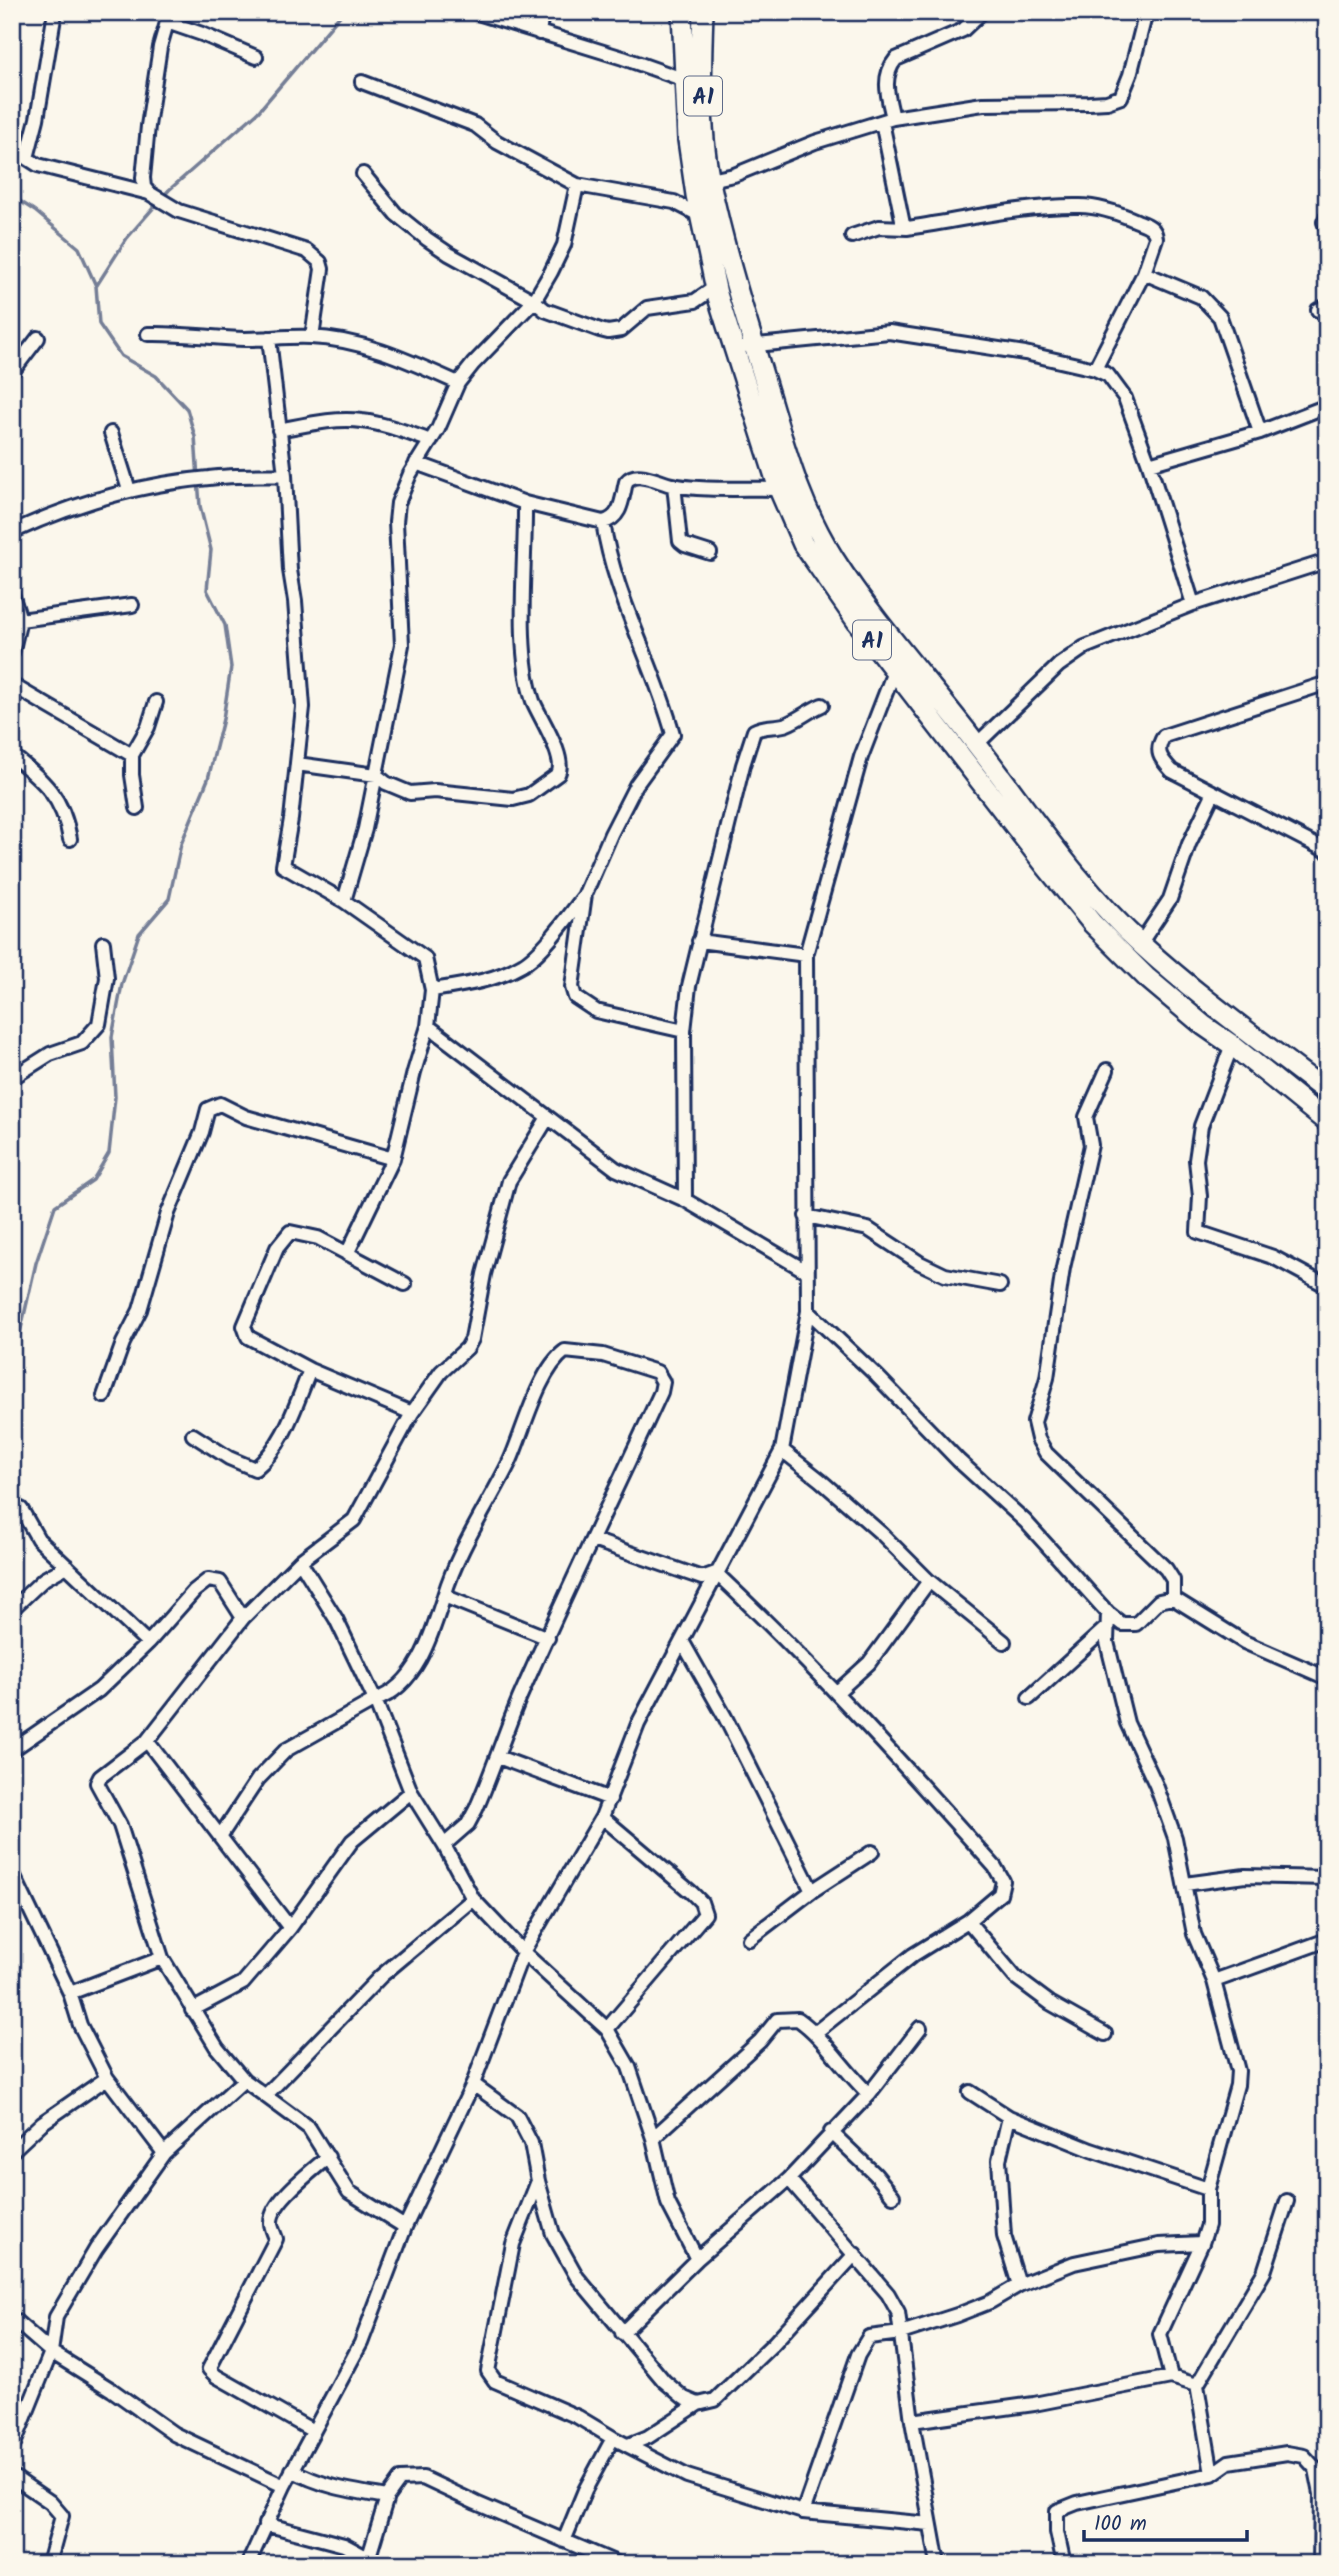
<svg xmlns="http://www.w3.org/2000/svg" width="1339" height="2576" viewBox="0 0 1339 2576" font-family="Kalam,sans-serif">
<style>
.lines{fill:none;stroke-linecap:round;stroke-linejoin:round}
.stream{stroke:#747e96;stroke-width:3.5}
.minor-casing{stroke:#1b2f5e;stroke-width:18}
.highway-casing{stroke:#1b2f5e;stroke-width:24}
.minor{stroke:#fbf7ec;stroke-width:12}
.highway{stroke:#fbf7ec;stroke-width:19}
.labels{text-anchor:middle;stroke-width:5;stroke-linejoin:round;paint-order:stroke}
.shield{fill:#fbf7ec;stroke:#5e6b89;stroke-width:2}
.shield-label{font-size:23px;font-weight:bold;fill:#1b2f5e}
</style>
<rect width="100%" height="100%" fill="#fbf7ec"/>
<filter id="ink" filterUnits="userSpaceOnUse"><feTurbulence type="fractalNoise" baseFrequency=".0143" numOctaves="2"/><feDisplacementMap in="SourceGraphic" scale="14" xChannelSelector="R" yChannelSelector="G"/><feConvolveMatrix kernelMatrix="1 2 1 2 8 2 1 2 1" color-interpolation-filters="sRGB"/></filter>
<g filter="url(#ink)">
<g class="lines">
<path class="stream" d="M12 196 35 211 79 248 96 286 99 324 121 356 156 376 187 409 195 437 200 506 211 550 207 590 225 625 231 667 223 719 208 779 181 844 169 899 139 934 122 984 112 1037 115 1097 109 1153 93 1180 55 1206 36 1263 20 1333 12 1352
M97 285 127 238 169 190 258 112 343 12"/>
<g class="minor-casing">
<path id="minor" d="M55 12 37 119 27 158 38 165 149 193 179 211 307 251 320 262 322 269 312 337
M474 12 623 58 685 80
M167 22 202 34 256 57
M539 33 542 12
M362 82 475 125 497 142 577 185 674 202 703 217
M893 118C888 97 881 77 896 59L963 30 982 12
M882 122 903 224 907 228C963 220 1023 205 1080 206 1098 206 1121 214 1137 221 1147 225 1155 227 1156 238L1144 273 1095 369
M363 174 396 214 427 239 449 254 534 301 545 310 600 330 608 332 621 330 647 308 695 301 714 288 716 294
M710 180 734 175 815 142 893 118 983 104 1089 103 1107 102 1121 97 1130 75 1146 12
M149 193 144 187 143 178 148 126 160 47 170 12
M1327 216 1324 222 1327 228
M852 236 879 227 907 228
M1144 273 1201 297 1220 317 1260 432
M1318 310 1327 306
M148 334C181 333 212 338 245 339 266 339 288 336 310 337 363 339 411 362 458 383
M269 338 285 475 290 570 295 601 303 707 291 819 283 866 344 901 425 958 432 990
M747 346 889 332 1025 353 1095 369 1108 375 1125 398 1149 464 1193 604
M12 372 38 338
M279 430C305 425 335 417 362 421 386 424 408 433 431 441
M111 433 129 490
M416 463 525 503 603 522C622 518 622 498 626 482 636 469 658 482 672 485 702 491 747 488 779 489
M1149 464 1260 432 1327 406
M674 485 680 541 685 545 710 553
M603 522C614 596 653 661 673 734L636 785 611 834 585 894 572 987 575 997 596 1011 684 1031
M12 532C75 503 140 484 209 478 234 475 260 476 285 475
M12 594 20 620 12 653
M20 620 132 605
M1327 683 1164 736C1154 752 1161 759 1172 771L1327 851
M12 685 132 755
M977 744 1059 665 1085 647 1193 604 1327 561
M12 755C44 781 63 797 70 839
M297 764 376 775 386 783 410 793 435 791 513 799 529 795 558 774C567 758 540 718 533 701 515 648 526 561 525 503
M137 808 132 775V755L148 727 156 702
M344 901 365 829 402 645 396 522 398 503 410 474 438 429 458 383 473 364 534 301 551 272 564 245 577 185
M699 941 806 955
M1140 944 1170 899 1189 844 1213 794
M428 1026 616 1169 685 1200 806 1271
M1232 1045 1201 1126 1196 1160 1200 1196 1198 1232 1273 1257 1327 1286
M1107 1070 1086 1117 1091 1145 1063 1268 1047 1378 1034 1422 1038 1439 1046 1453 1166 1569 1173 1580V1598
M12 1078 50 1054 82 1043 99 1024 107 978 103 943
M685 1200 684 1031 689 986 743 765 754 731C764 725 776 728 787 724 799 719 810 710 822 705
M806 1216 868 1229 920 1263 945 1275 1000 1285
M347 1254 393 1159 414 1072 428 1026 432 990C463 985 495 981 522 965 542 954 571 913 585 895
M405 1284 318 1238 290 1232 277 1248 244 1326 248 1337 310 1370 412 1413
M808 1311 877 1376 959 1461 1025 1521 1108 1613 1122 1624H1136L1159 1601 1173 1598 1244 1642 1327 1678
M104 1396 123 1343 140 1310 168 1213 202 1132 208 1109 220 1104 246 1117 393 1159
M193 1435 229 1458 255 1469C285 1444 295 1406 310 1370
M782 1450 820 1480 883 1535 929 1581 1004 1642
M21 1509 38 1539 148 1643
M593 1540 702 1578 716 1573C815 1666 905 1766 995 1867L1003 1881 1000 1894 968 1921 913 1955 816 2032
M300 1561 336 1619 375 1700 411 1792 444 1845 473 1899 523 1952 607 2029 629 2067 653 2138 668 2203 697 2259
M12 1609 44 1579 67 1566
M1108 1613 1107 1642 1127 1723 1156 1785 1175 1838 1194 1934 1214 1981 1238 2071 1237 2085 1208 2189V2225L1202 2243
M682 1641 725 1717 812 1891
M836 1693 869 1663 929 1581
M1029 1698 1107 1627
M147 1741 290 1928
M12 1750 99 1690 148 1643 194 1591 208 1580 220 1582 243 1618
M498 1757 610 1799
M602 1817 692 1893 701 1902 705 1914 607 2029
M221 1835 258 1779 286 1750 375 1700C417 1686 432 1634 444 1596
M444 1845 468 1824 476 1809C492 1773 504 1735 519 1699 564 1596 614 1494 661 1392L663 1382 657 1372 603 1355 565 1351C538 1371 524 1430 510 1461 488 1506 459 1547 444 1596L548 1638
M12 1872 70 1993 80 2025 107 2078 164 2153
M1185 1884 1245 1876 1327 1878
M968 1921 1015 1977 1050 2003 1105 2034
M749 1939 812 1891 872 1852
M1214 1981 1327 1940
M70 1993 162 1958
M192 2010 243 1983 290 1928 352 1841 411 1792
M473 2084 517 2116 531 2143 538 2181 553 2234 577 2277 664 2381 684 2398 698 2404 715 2400 774 2343 855 2254
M970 2092 1009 2117 1091 2150 1208 2189
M869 2094 920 2028
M266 2095 381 1976 473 1899
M1009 2117 999 2160 1004 2236 1019 2285
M831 2132 875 2174 893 2196
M12 2151 42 2123 107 2078
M789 2179 888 2294 898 2312 912 2421 938 2564
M538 2181 513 2244 488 2371 495 2381 578 2417 613 2438 687 2476 803 2512 930 2524
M405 2227 349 2192 309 2128 244 2080 217 2048 162 1958 120 1825 97 1783 100 1777 147 1741 243 1618 300 1561 354 1520 412 1413 441 1372 467 1348 472 1339 484 1274 509 1181 547 1119
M12 2318 51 2352 112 2390 174 2434 284 2486
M622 2333 697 2259 789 2179 869 2094C843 2070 826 2039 798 2019L777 2020 760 2041 653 2138
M912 2421 1034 2404 1171 2377 1197 2385
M313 2431 216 2376 209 2369 276 2239C275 2235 271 2228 271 2223 270 2202 312 2171 328 2157
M628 2445 648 2437 698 2404
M12 2449 51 2352 56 2317 96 2249 164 2153 244 2080
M292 2470C322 2487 353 2491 387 2497L400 2479 423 2478 476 2503 619 2564
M1212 2474 1197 2385 1264 2272 1287 2201
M12 2476 50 2502 62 2516 49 2564
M803 2512 858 2355 869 2337 901 2333 957 2315 990 2302 1019 2285 1074 2263 1159 2245 1202 2243 1160 2334 1171 2377
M265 2524 344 2545 368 2558
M564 2541 585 2490 613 2438
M367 2563 387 2497
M248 2564 284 2486 361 2343 405 2227 473 2084 523 1952 602 1817 638 1724 782 1450 808 1311 806 955 861 757 895 669
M1064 2564 1057 2532V2511L1077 2503 1212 2474 1229 2462 1287 2453 1304 2456 1316 2469 1321 2494 1320 2564"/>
</g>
<g class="highway-casing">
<path id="highway" d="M682 12 688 140 696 195 717 294 779 489 803 544 858 623 1045 865 1092 923 1146 977 1203 1025 1232 1045 1327 1122
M703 12C701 67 699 127 710 182 725 254 748 325 769 395 787 455 800 505 834 559 876 625 930 683 977 745 1030 813 1078 887 1143 946 1201 999 1265 1044 1327 1092"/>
</g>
<use href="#minor" class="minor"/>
<use href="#highway" class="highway"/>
</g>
</g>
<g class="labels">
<g class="shield">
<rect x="684" y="76.5" width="38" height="39" rx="5"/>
<rect x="853" y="620.5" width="38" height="39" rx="5"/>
</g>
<g class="shield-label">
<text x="703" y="104">A1</text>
<text x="872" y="648">A1</text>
</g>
</g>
<rect width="1339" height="2576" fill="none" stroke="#fbf7ec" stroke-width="42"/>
<rect x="21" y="21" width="1297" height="2534" fill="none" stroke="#1b2f5e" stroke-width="2.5" filter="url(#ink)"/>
<path d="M1084 2530v10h163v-10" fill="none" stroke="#1b2f5e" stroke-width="3.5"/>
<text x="1094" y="2530" font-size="21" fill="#1b2f5e" stroke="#fbf7ec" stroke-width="5" paint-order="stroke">100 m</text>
</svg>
